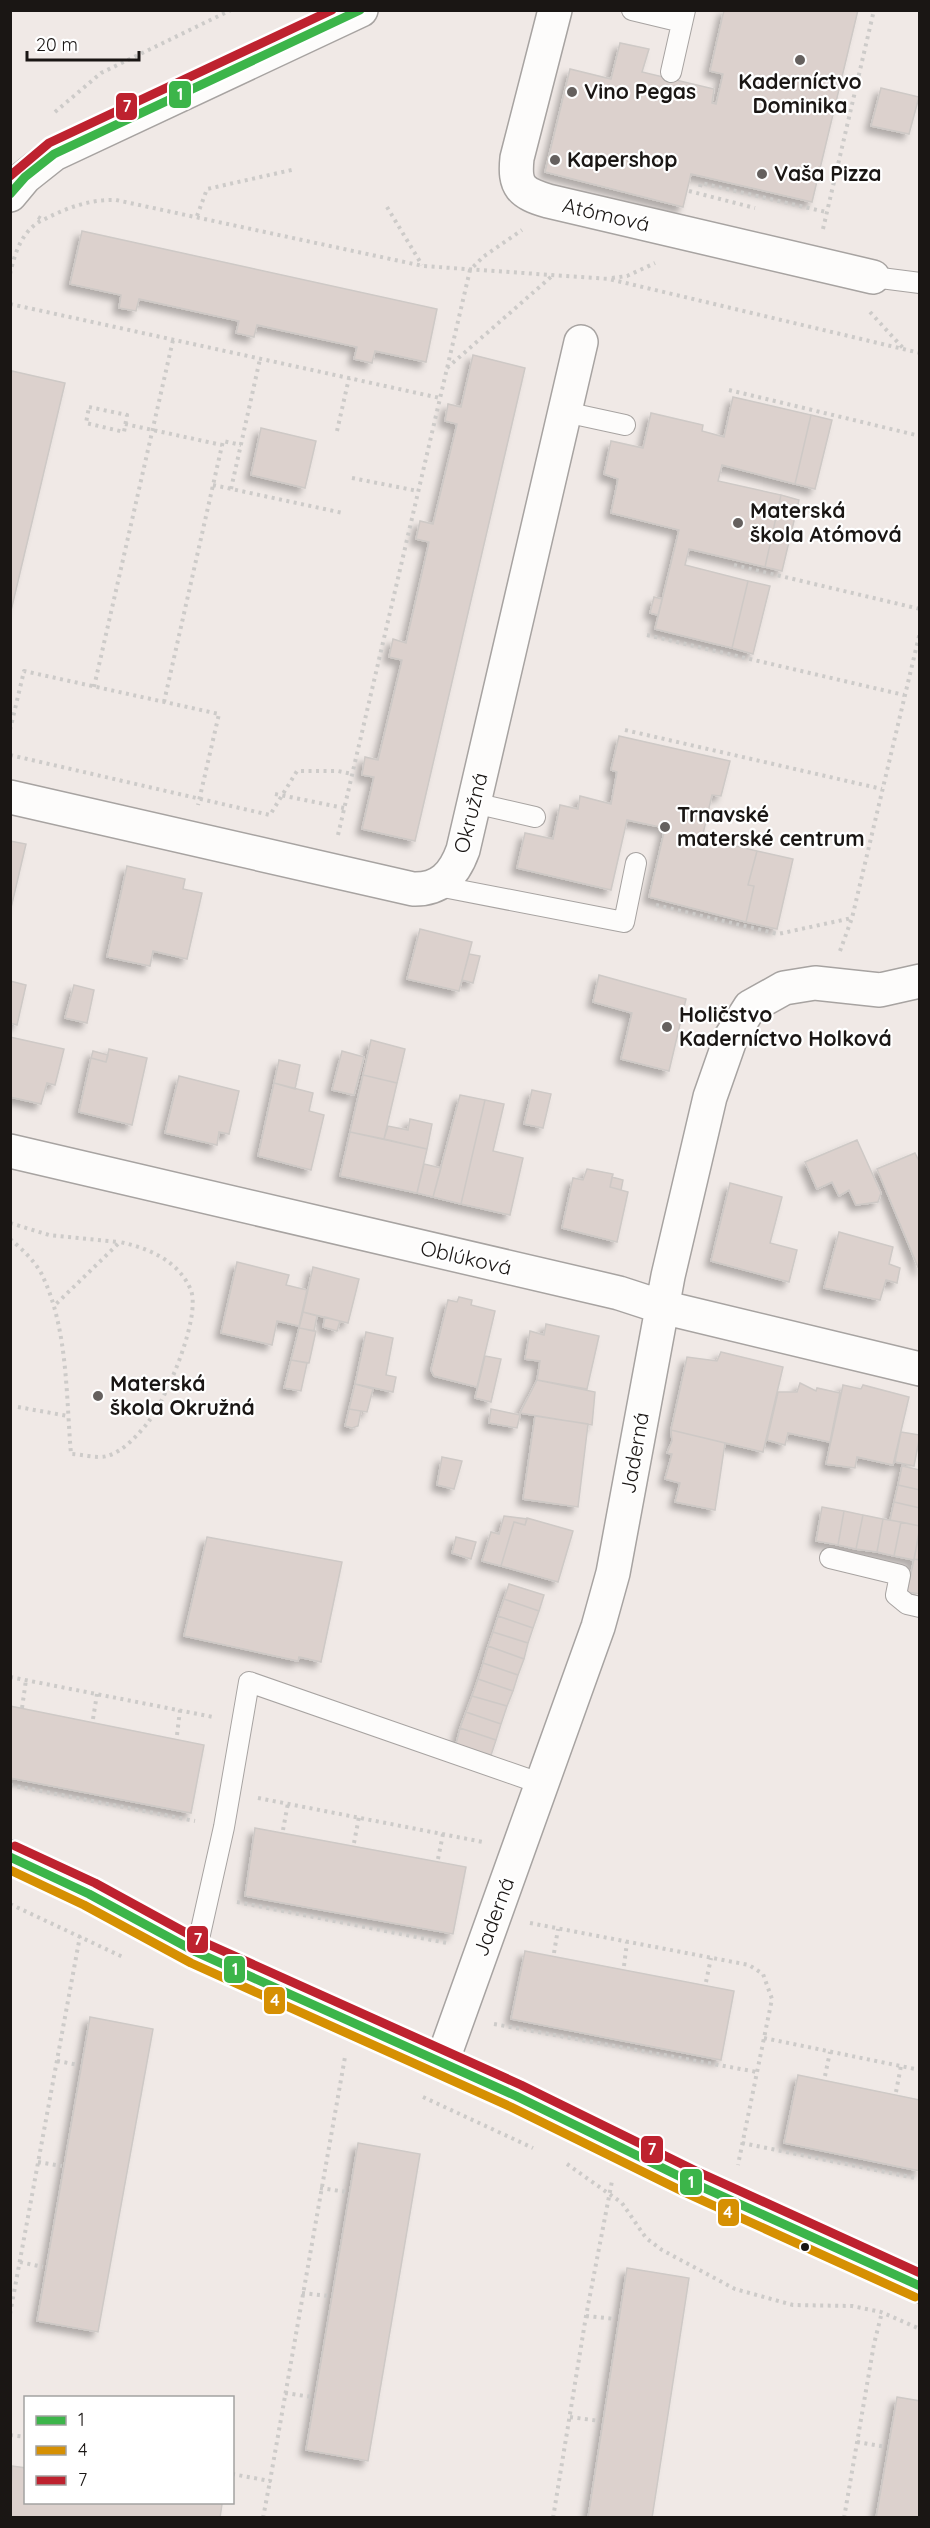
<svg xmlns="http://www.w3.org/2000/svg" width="930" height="2528" viewBox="0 0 930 2528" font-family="Quicksand,sans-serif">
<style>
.building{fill:#dcd1cd;stroke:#cec9c6;stroke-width:1.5;filter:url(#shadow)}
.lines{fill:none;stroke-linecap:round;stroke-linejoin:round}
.service-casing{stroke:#a7a3a1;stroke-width:22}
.minor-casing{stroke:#a7a3a1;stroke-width:36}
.tertiary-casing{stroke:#a7a3a1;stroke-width:36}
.path{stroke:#cdcbc9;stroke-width:4;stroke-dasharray:3 4.5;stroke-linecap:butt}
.service{stroke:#fdfcfb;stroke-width:20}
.minor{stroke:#fdfcfb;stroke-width:33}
.tertiary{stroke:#fdfcfb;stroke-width:33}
.bus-1-casing{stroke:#fff;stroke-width:14}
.bus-2-casing{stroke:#fff;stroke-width:14}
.bus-3-casing{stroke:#fff;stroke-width:14}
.bus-1{stroke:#3cb54a;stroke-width:9}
.bus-2{stroke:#d69003;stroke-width:9}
.bus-3{stroke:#be222f;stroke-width:9}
.poi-dot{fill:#65605e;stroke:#fff;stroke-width:2}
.bus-dot{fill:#1a1614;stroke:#fff;stroke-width:2}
.labels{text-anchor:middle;stroke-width:4.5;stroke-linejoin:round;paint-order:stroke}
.poi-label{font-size:21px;font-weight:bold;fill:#1a1614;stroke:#fff;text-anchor:start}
.street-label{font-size:21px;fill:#1a1614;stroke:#fff}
.line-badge{stroke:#fff;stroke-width:2}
.badge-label{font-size:16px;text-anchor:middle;font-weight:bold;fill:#fff}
</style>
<defs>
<filter id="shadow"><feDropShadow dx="-5.5" dy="5.5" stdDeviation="3" flood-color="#0004"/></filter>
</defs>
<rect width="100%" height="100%" fill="#f0e9e6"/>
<path class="building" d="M724 10H858L812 202 691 174 683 207 545 172 570 69 611 79 620 43 649 49 642 72 714 89 712 103 716 104 723 74 710 71Z
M881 88 919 97 909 134 871 126Z
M82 231 437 309 426 362 375 351 372 363 354 359 357 347 257 325 254 337 236 333 239 321 139 299 136 311 119 308 121 295 70 284Z
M473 355 525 368 415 841 362 829 374 777 362 775 365 757 378 760 402 660 389 657 393 639 406 643 429 542 416 539 420 521 433 524 457 424 445 421 448 404 461 407Z
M12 371 65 383 10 615V378Z
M733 397 811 415 795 484 722 465 718 481 781 495 765 567 689 549 685 565 748 581 732 648 655 629 679 530 611 513 618 479 604 474 611 441 643 448 651 413 703 425 702 431 724 437Z
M811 415 832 420 815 489 795 484Z
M261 428 316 441 305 488 251 475Z
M781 495 799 500 782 571 765 567Z
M748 581 770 586 753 654 732 648Z
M654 597 662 599 658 615 650 613Z
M619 736 730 761 721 796 712 795 702 838 757 851 748 885 754 886 746 922 649 897 665 828 627 820 611 890 517 868 525 833 553 839 560 805 578 809 580 796 611 804 617 772 611 770Z
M10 841 26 844 11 908H10Z
M757 851 793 859 777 929 746 922 754 886 748 885Z
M127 866 185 879 183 889 202 893 187 959 153 951 150 966 107 957Z
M420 929 472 942 459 991 407 979Z
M469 954 480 956 473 983 462 980Z
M599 975 686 999 669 1071 621 1059 632 1013 593 1002Z
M10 981 26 985 17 1025 10 1023Z
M74 985 94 990 87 1023 65 1018Z
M10 1037 64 1049 55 1085 47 1083 41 1104 10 1097Z
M371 1040 405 1049 397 1083 363 1075Z
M109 1049 147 1058 132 1125 79 1112 91 1058 106 1062Z
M93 1051 108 1055 106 1062 91 1058Z
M342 1051 364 1057 354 1095 332 1090Z
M279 1060 300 1065 295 1089 274 1083Z
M363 1075 397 1083 384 1139 350 1132Z
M179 1076 239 1091 229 1134 219 1132 217 1145 165 1133Z
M274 1083 313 1093 309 1111 324 1115 311 1170 258 1156Z
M532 1090 551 1094 543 1128 524 1124Z
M460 1095 485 1100 461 1204 433 1197Z
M485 1100 504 1104 493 1151 523 1158 510 1215 461 1204Z
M410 1119 432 1124 427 1149 384 1139 388 1126 408 1130Z
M350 1132 427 1149 417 1193 340 1176Z
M857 1140 881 1193 878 1202 856 1205 849 1190 839 1196 832 1182 817 1189 805 1162Z
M915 1153 920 1163V1272L877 1169Z
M424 1164 441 1168 433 1197 417 1193Z
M587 1169 613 1174 610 1187 628 1192 617 1242 562 1228 573 1178 583 1180Z
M612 1177 623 1180 621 1190 610 1187Z
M730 1183 782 1197 770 1243 797 1250 789 1282 711 1261Z
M839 1232 893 1247 889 1264 900 1268 897 1283 886 1280 880 1300 824 1288Z
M237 1262 289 1275 286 1285 307 1290 299 1326 277 1321 272 1345 221 1333Z
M313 1267 359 1279 348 1323 303 1312Z
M459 1297 472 1300 471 1305 495 1311 477 1387 434 1376 431 1370 448 1300 457 1302Z
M303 1312 317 1316 314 1331 299 1328Z
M325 1317 340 1321 337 1331 323 1327Z
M546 1324 599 1336 587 1389 537 1380 540 1361 525 1359 530 1331 544 1335Z
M299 1328 316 1331 309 1363 291 1360Z
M366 1332 393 1338 386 1375 396 1377 393 1392 355 1384Z
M721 1352 783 1367 763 1452 671 1430 687 1357 717 1361Z
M485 1356 501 1359 491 1402 475 1398Z
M291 1360 307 1363 301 1391 284 1388Z
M537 1380 595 1392 592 1425 520 1413Z
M800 1383 816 1391 817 1388 840 1393 830 1442 788 1433 785 1445 767 1440 778 1392H797Z
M355 1384 373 1389 367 1412 349 1409Z
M843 1385 861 1389 863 1385 909 1397 893 1465 857 1457 855 1468 826 1464Z
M349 1409 361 1411 358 1426 352 1428 345 1426Z
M491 1409 520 1415 517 1428 489 1423Z
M535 1416 588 1424 578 1507 523 1499Z
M671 1430 725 1443 715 1510 675 1502 680 1483 665 1479 672 1454 667 1453 672 1441Z
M901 1432 920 1435 914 1466 895 1462Z
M442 1457 462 1461 454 1489 437 1485Z
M902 1466 920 1470V1490L898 1485Z
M898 1485 920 1490V1508L894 1502Z
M894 1502 920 1508V1526L890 1520Z
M822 1507 844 1511 838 1545 816 1541Z
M844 1511 863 1515 856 1549 838 1545Z
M863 1515 883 1519 877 1552 856 1549Z
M504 1516 527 1519 525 1525 514 1522 501 1566 482 1561 491 1532 499 1534Z
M527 1518 573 1531 558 1582 501 1566 514 1522 525 1525Z
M883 1519 901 1522 894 1556 877 1552Z
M901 1522 920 1526 914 1560 894 1556Z
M920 1529V1560L914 1559Z
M207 1537 342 1562 321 1662 299 1657 298 1661 184 1636Z
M456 1537 476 1542 471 1559 452 1553Z
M914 1559 920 1560V1594L907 1592Z
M509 1584 544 1595 539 1611 504 1599Z
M504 1599 539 1611 533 1628 498 1616Z
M498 1616 533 1628 528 1643 493 1632Z
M493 1632 528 1643 524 1659 488 1646Z
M488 1646 524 1659 518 1675 483 1663Z
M483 1663 518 1675 513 1691 478 1679Z
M478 1679 513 1691 507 1706 472 1696Z
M472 1696 507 1706 501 1724 466 1712Z
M10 1706 204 1745 191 1813 10 1778Z
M466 1712 501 1724 496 1740 460 1728Z
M460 1728 496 1740 491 1755 456 1744Z
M255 1828 466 1867 453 1934 245 1896Z
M525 1951 734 1991 721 2060 511 2019Z
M90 2017 153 2029 98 2332 37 2321Z
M798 2075 920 2100V2171L784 2143Z
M358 2143 420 2154 368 2461 306 2450Z
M627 2268 689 2278 652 2518H588Z
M897 2397 920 2401V2518H876Z
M12 2466 26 2468V2502H216L222 2504 220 2518H10Z"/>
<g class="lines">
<g class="service-casing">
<path id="service" d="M632 10 682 22
M671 72 685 10
M873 277 920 283
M565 412 625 425
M474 803 535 817
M438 886 624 922 636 863
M830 1558 900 1575 896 1595 907 1604 920 1607
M196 1952 224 1827 249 1682 542 1784"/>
</g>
<g class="minor-casing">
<path id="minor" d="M555 10 517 158C514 187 521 193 548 201L873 277
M10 195 25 177 54 154 361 10
M10 797 413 889C440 890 454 875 463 850L581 342
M10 1151 619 1293 662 1307 920 1369
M442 2062 598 1627 613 1573 668 1276 710 1097 731 1037 750 1007 784 988 815 983 880 990 920 981"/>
</g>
<g class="tertiary-casing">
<path id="tertiary" d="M10 1857 89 1894 196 1952 516 2096 691 2182 920 2286"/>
</g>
<path class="path" d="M55 112 101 73 231 10
M700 187 701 183 826 212
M689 191 755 208
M387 207 422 265
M197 216 207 189 296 169
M38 217 43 220C66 208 90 199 116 200L423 266 609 279 920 353
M823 229 874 10
M10 274C15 252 22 231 42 220
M612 278 627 276 655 263
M10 304 440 398
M870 312 903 348
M447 368 552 276
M729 390 920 436
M89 407 127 415 124 432 86 423Z
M125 424 222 445
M337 431 349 378
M352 478 418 491
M213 485 343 513
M231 489 260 359
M734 565 920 609
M647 635 904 695
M94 687 173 340
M164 702 223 441 241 445
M10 730 24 671 219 714 198 805
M625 730 882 789
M10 755 270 815 297 771H338L352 774
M275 794 344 808
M338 835 470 270 483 257 522 230
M656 905 778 934 852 918
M840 951 852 918 920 632
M10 1223 49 1235 119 1242
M10 1239C22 1249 37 1263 43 1277 68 1330 66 1396 71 1454 81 1454 98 1459 107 1456 123 1452 140 1433 149 1421 166 1399 203 1314 190 1288 177 1260 148 1248 120 1242L54 1306
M18 1407 68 1416
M10 1677 213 1717
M22 1708 26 1680
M93 1719 97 1694
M177 1735 180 1710
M10 1785 195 1821
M258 1798 483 1842
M283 1830 288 1803
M354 1843 359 1817
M438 1859 443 1834
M237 1902 447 1943
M10 1904 125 1958
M530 1923 749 1965 763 1974 772 1999 738 2165
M554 1953 558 1929
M624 1966 627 1942
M706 1982 711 1958
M494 2024 757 2072
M764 2038 920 2070
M57 2061 79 2065
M825 2076 830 2052
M896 2092 901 2066
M423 2097 533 2148
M742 2143 920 2179
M38 2162 62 2166
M567 2164 622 2203 646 2238 662 2250 735 2289 793 2305 852 2306 881 2312 920 2329
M320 2188 347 2192
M20 2262 43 2267
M302 2293 329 2296
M10 2314 80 1936
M586 2316 615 2319
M285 2393 312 2397
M570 2417 600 2421
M10 2435 26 2437
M857 2442 886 2447
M232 2474 270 2481 345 2057
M263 2518 270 2481
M553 2518 586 2316 612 2181
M844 2518 874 2344 882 2312"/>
<use href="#service" class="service"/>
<use href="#minor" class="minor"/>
<use href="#tertiary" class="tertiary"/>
<g class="bus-1-casing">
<path id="bus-1" d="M10 194 25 177 54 154 360 10
M10 1857 89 1894 196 1952 516 2096 691 2182 920 2286"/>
</g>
<g class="bus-2-casing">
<path id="bus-2" d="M10 1870 84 1905 191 1963 511 2107 686 2193 915 2297"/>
</g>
<g class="bus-3-casing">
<path id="bus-3" d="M10 176 49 143 332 10
M15 1846 95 1883 201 1941 521 2085 696 2171 920 2273"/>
</g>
<use href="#bus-1" class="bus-1"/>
<use href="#bus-2" class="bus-2"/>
<use href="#bus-3" class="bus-3"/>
</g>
<g class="poi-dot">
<circle cx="800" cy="60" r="6"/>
<circle cx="572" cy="92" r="6"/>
<circle cx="555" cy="160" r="6"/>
<circle cx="762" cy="174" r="6"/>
<circle cx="738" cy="523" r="6"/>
<circle cx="665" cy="827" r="6"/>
<circle cx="667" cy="1027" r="6"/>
<circle cx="98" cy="1396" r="6"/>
</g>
<circle class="bus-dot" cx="805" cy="2247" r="5"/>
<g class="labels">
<g class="poi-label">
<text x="800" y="89" text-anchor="middle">Kaderníctvo<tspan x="800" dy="24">Dominika</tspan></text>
<text x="584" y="99">Vino Pegas</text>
<text x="567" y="167">Kapershop</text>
<text x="774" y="181">Vaša Pizza</text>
<text x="750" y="518">Materská<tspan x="750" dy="24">škola Atómová</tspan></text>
<text x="677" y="822">Trnavské<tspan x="677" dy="24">materské centrum</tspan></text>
<text x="679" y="1022">Holičstvo<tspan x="679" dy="24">Kaderníctvo Holková</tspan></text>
<text x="110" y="1391">Materská<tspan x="110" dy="24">škola Okružná</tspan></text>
</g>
<g class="street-label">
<text transform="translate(606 215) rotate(13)" y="7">Atómová</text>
<text transform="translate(471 813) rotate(-76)" y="7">Okružná</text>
<text transform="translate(466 1258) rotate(13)" y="7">Oblúková</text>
<text transform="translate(635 1453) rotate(-80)" y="7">Jaderná</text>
<text transform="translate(494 1917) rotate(-70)" y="7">Jaderná</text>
</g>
</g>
<g class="line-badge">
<rect x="168" y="80" width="24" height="29" rx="6" fill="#3cb54a"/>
<rect x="115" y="92" width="23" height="29" rx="6" fill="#be222f"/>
<rect x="186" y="1925" width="23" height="29" rx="6" fill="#be222f"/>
<rect x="223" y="1955" width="23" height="29" rx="6" fill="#3cb54a"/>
<rect x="263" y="1986" width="23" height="29" rx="6" fill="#d69003"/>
<rect x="640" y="2135" width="24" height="29" rx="6" fill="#be222f"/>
<rect x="679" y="2168" width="24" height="28" rx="6" fill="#3cb54a"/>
<rect x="717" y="2198" width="23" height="29" rx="6" fill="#d69003"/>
</g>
<g class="badge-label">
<text x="180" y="100">1</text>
<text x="127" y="112">7</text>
<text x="198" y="1945">7</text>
<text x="235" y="1975">1</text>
<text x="275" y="2006">4</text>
<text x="652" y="2155">7</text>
<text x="691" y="2188">1</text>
<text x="728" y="2218">4</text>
</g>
<rect width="930" height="2528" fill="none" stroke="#1a1614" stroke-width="24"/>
<rect x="24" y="2396" width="210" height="108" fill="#ffffff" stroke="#a3a2a1" stroke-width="1.5"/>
<rect x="36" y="2416" width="30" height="9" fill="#3cb54a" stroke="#a3a2a1" stroke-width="1.5"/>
<text x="78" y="2426" font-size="18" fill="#1a1614">1</text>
<rect x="36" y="2446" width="30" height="9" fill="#d69003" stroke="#a3a2a1" stroke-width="1.5"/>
<text x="78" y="2456" font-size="18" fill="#1a1614">4</text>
<rect x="36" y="2476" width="30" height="9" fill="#be222f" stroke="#a3a2a1" stroke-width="1.5"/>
<text x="78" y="2486" font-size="18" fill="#1a1614">7</text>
<path d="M27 51v9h112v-9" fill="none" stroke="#1a1614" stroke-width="3"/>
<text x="36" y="51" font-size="18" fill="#1a1614" stroke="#ffffff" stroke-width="4.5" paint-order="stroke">20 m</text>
</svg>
